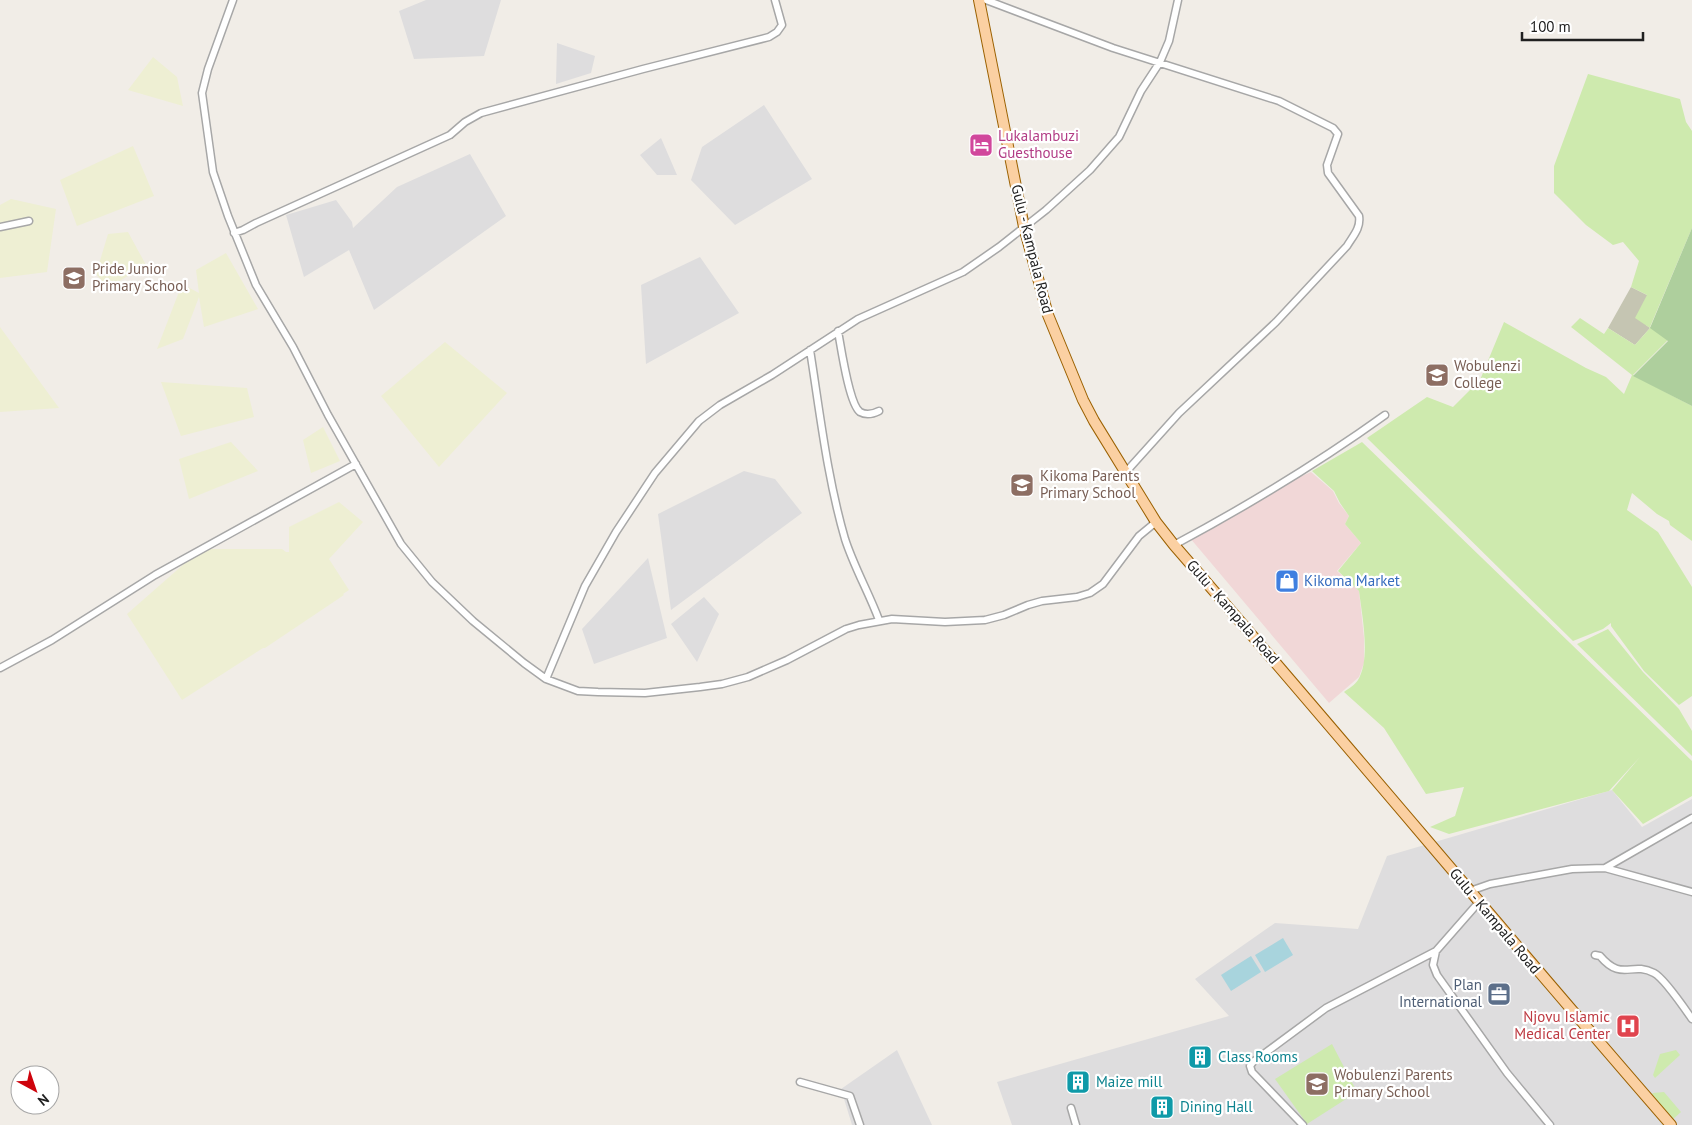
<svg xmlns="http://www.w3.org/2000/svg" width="1692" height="1125" viewBox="0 0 1692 1125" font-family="'PT Sans',sans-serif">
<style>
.residential{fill:#deddde}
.commercial{fill:#f1d7d7}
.construction{fill:#c5c5b2}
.farmland{fill:#eeefd3}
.grass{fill:#ceeaae}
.forest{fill:#aecf9d}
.water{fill:#a8d4dd}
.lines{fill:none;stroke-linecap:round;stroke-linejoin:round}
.street-casing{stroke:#a7a7a7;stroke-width:9}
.primary-casing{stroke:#9b6102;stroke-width:12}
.street{stroke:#fff;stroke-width:6}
.primary{stroke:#fbd0a2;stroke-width:10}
.labels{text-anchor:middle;stroke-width:4.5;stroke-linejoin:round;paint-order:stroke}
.hotel-label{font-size:15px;fill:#b23c85;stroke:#fff;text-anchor:start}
.street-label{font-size:15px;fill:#202020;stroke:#fff}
.education-label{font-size:15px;fill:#785e54;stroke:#fff;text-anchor:start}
.shop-label{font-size:15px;fill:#366cbe;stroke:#fff;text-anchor:start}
.service-label{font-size:15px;fill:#4e5e75;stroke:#fff;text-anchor:end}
.health-label{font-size:15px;fill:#be3a42;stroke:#fff;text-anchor:end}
.culture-label{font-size:15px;fill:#0d838f;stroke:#fff;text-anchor:start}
</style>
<rect width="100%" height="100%" fill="#f1ede7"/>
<path class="residential" d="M426 0H501L484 56 414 59 399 11Z
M557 43 595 56 591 73 556 84Z
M764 105 812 179 735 225 691 180 702 147Z
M661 138 677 175H657L640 155Z
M470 154 506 216 374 310 349 250 304 277 286 215 336 200 352 222 353 228 397 187Z
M700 257 739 313 646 364 641 285Z
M744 471 775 479 802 513 671 610 658 514Z
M648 558 667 638 594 664 582 629Z
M704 597 719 614 697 662 671 624Z
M1612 790 1642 827 1692 799V1125H1012L997 1082 1229 1016 1195 979 1275 923 1358 929 1387 856Z
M897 1050 932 1125H852L841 1089Z"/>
<path class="commercial" d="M1311 472 1333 491 1339 503 1349 516 1345 524 1361 543 1337 571 1359 591 1364 638V663L1359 677 1329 703 1190 538 1286 483Z"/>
<path class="construction" d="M1631 287 1647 295 1646 325 1650 328 1635 345 1608 328Z"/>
<path class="farmland" d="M153 57 177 77 183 106 128 90Z
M133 146 154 196 77 226 60 180Z
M11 199 56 209 47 272 0 278V205Z
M128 232 146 265 108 288 96 274 108 234Z
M226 253 258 309 204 327 199 297 183 339 157 349 182 284 199 293 196 270Z
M0 327 59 408 0 412Z
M445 342 507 393 439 467 381 396Z
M161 382 247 388 254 417 181 436Z
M323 427 340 461 311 473 303 440Z
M231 442 258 471 189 499 179 459Z
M339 502 363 522 329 559 349 590 343 594 344 595 265 648H263L182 700 127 614 201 549H282L286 552H289V527Z"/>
<path class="grass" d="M1588 74 1680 99 1686 122 1692 131V228L1650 327 1668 340 1633 375 1692 406V541L1670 525 1669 521 1657 514 1632 493 1627 510 1658 532 1692 587V696L1679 705 1644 671 1611 626V623L1603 629 1573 641 1367 438 1427 397 1453 407 1480 380 1504 322 1586 368 1606 377 1624 394 1632 375 1571 327 1580 318 1604 334 1608 328 1635 345 1650 328 1635 318 1647 295 1631 287 1639 261 1623 242 1613 245 1586 225 1554 193V166Z
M1362 442 1692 761V796L1643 824 1612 790 1640 757 1609 791 1449 834 1430 827 1455 816 1464 787 1426 794 1384 728 1344 692C1348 689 1355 685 1358 680 1371 659 1362 615 1359 591L1338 571 1361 543 1345 524 1349 516 1340 503 1334 491 1312 471Z
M1608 629 1643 672 1679 709 1692 731V756L1577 644Z
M1332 1044 1357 1092 1307 1124 1275 1079Z
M1676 1050 1680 1055 1655 1078 1653 1075 1660 1054Z
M1664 1092 1681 1112 1672 1120 1651 1095 1653 1093Z"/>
<path class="forest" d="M1692 228V406L1633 376 1668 341 1650 328Z"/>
<path class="water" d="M1283 938 1293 955 1265 972 1255 955Z
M1251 956 1261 972 1231 991 1221 975Z"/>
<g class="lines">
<g class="street-casing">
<path id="street" d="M233 0 208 69 202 93 213 172 228 216 256 285 293 347 328 415 401 544 432 582 473 621 524 663 546 679 578 691 598 692 645 693 700 687 722 684 748 677 787 660 846 629 859 625 892 619 945 622 985 620 1004 615 1028 605 1042 601 1077 597 1090 593 1103 584 1139 536 1156 522
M986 0 1113 48 1279 101 1333 128 1338 134 1327 165 1328 173 1359 216C1361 228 1353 236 1347 246L1276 322 1179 413 1125 473
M0 227 29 221
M234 233 243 230 256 223 450 135 465 122 481 113 643 69 769 37 777 32 782 25 775 0
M838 331C841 347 849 404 860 412 867 416 873 414 879 411
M810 350C820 413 827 477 845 539 854 567 869 593 879 620
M1174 545C1247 506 1318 463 1385 415
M0 668 52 640 155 575 356 464
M546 679 585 586 616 532 655 473 699 421 720 405 772 375 858 319 963 272 999 247 1046 210 1090 170 1119 137 1141 91 1160 62 1169 41 1178 0
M1605 868 1692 892
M1470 891 1490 884 1572 869 1605 868 1692 818
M1436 951 1433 965 1437 975 1507 1073 1550 1125
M1595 955 1600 956C1622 982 1631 961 1654 973 1664 978 1685 1009 1692 1019
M800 1082 850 1096 860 1125
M1071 1108 1076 1125
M1303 1125 1252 1072 1250 1066 1253 1062 1326 1008 1436 951 1479 902"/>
</g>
<g class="primary-casing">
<path id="primary" d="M979 0 1024 227 1048 315 1083 400 1094 421 1156 522 1174 545C1341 737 1504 933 1671 1125"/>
</g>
<use href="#street" class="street"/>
<use href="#primary" class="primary"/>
</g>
<defs>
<g id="hotel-square" transform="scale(1.25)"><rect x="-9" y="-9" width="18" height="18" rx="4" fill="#d1479c" stroke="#fff"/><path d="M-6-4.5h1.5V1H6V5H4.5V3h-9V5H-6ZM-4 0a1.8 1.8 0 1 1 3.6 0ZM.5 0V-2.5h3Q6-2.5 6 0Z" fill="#fff"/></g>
<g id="school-square" transform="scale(1.25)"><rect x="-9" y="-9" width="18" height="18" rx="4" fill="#8d6e63" stroke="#fff"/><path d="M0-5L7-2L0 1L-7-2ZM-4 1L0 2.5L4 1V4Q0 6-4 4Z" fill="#fff"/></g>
<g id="shop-square" transform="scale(1.25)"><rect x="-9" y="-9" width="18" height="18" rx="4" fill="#3f7fe0" stroke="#fff"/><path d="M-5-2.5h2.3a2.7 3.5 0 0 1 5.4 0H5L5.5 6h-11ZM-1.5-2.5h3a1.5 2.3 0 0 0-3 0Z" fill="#fff"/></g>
<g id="office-square" transform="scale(1.25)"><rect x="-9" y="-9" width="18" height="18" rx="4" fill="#5c6f8a" stroke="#fff"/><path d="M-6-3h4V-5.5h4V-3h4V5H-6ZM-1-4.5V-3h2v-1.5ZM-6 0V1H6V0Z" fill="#fff"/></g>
<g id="hospital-square" transform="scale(1.25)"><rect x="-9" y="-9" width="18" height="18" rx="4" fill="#e0444e" stroke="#fff"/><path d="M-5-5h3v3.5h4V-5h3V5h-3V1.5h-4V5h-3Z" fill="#fff"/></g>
<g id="building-square" transform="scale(1.25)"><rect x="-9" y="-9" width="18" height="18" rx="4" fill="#0f9aa8" stroke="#fff"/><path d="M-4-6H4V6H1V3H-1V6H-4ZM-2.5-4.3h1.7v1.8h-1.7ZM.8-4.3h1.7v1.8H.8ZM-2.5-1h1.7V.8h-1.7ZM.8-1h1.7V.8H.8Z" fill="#fff"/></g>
</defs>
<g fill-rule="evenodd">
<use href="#hotel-square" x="981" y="145"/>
<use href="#school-square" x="74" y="278"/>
<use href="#school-square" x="1437" y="375"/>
<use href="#school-square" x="1022" y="485"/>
<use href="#shop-square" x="1287" y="581"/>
<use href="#office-square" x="1499" y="994"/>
<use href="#hospital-square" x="1628" y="1026"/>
<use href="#building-square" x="1200" y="1057"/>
<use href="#building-square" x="1078" y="1082"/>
<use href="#school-square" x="1317" y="1084"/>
<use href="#building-square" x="1162" y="1107"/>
</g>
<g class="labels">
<g class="hotel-label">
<text x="998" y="141">Lukalambuzi<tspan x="998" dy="17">Guesthouse</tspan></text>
</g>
<g class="street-label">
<text transform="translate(1032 249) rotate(76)" y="5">Gulu - Kampala Road</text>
<text transform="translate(1233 612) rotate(49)" y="5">Gulu - Kampala Road</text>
<text transform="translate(1495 921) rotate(50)" y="5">Gulu - Kampala Road</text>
</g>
<g class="education-label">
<text x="92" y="274">Pride Junior<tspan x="92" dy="17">Primary School</tspan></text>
<text x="1454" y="371">Wobulenzi<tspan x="1454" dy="17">College</tspan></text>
<text x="1040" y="481">Kikoma Parents<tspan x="1040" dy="17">Primary School</tspan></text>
<text x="1334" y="1080">Wobulenzi Parents<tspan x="1334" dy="17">Primary School</tspan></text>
</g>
<g class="shop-label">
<text x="1304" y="586">Kikoma Market</text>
</g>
<g class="service-label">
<text x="1482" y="990">Plan<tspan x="1482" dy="17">International</tspan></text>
</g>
<g class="health-label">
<text x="1610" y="1022">Njovu Islamic<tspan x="1610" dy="17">Medical Center</tspan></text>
</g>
<g class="culture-label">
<text x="1218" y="1062">Class Rooms</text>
<text x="1096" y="1087">Maize mill</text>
<text x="1180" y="1112">Dining Hall</text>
</g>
</g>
<g transform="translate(35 1090) rotate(140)"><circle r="24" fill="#ffffff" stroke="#a6a6a6"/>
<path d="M0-4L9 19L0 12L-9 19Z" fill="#ce030c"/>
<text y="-8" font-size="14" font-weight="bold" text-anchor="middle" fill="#202020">N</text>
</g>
<path d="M1522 32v8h121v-8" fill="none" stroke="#202020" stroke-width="2.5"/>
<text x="1530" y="32" font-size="15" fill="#202020" stroke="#ffffff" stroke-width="4" paint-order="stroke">100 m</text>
</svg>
